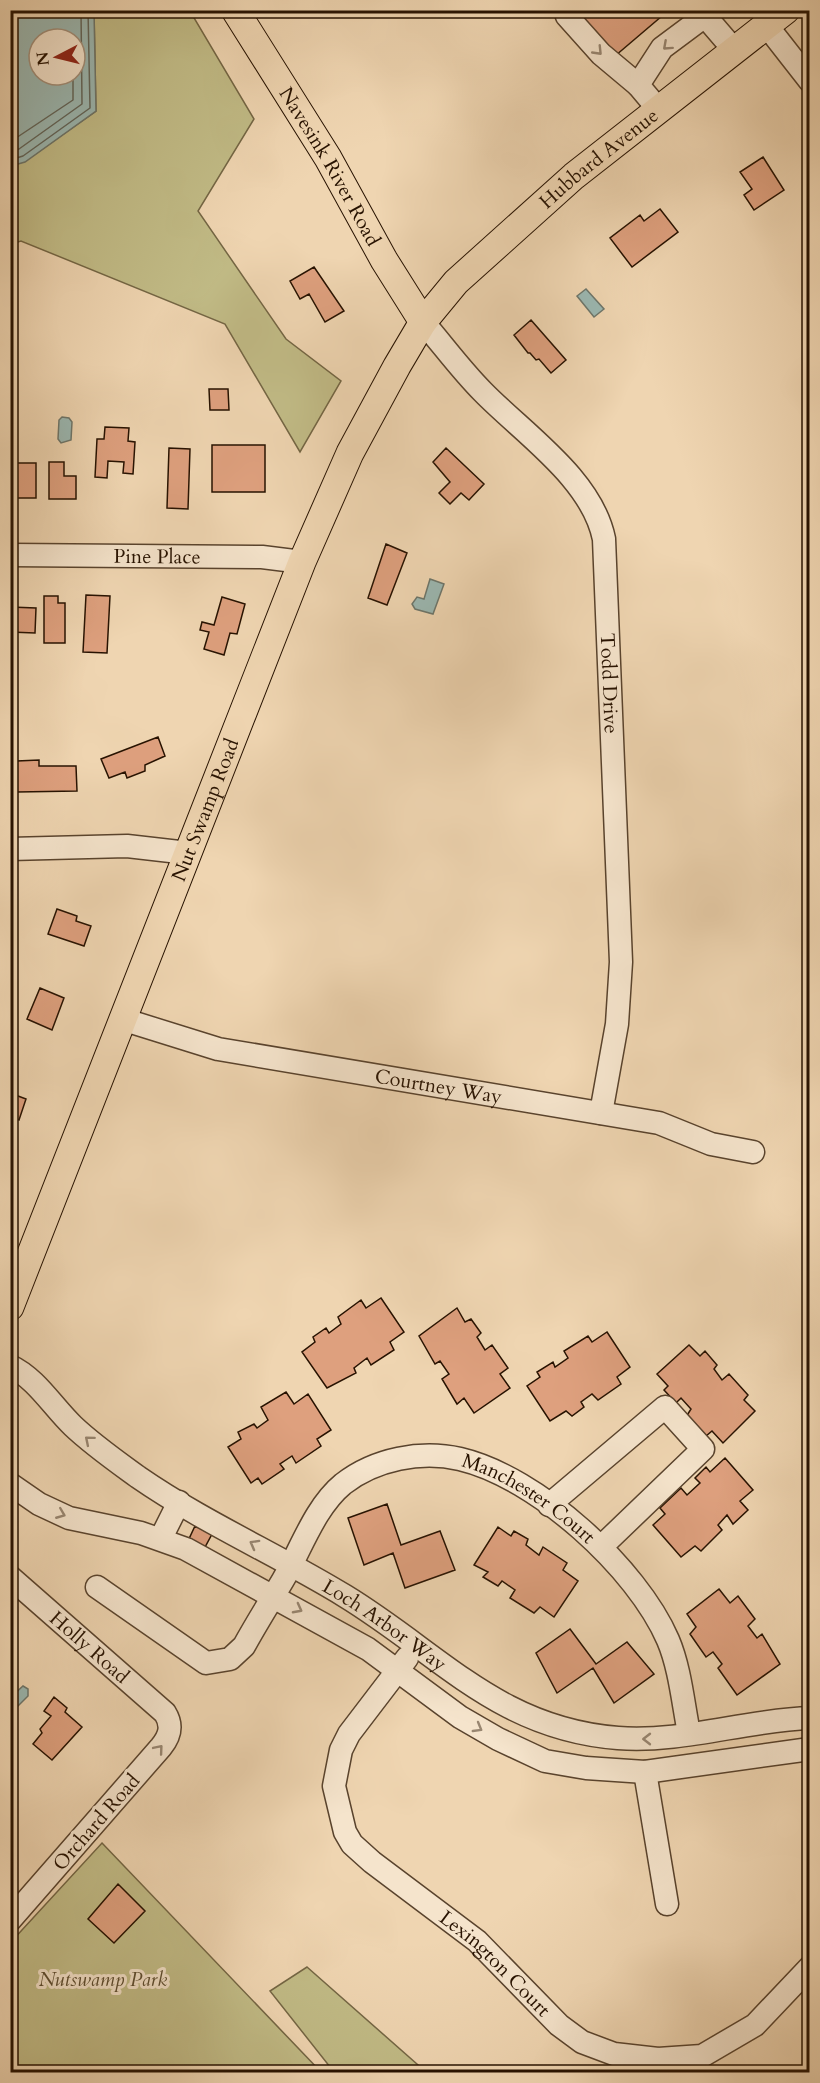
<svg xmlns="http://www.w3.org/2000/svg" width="820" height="2083" viewBox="0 0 820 2083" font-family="Cardo,serif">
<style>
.green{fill:#c1bb86;stroke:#746644;stroke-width:1.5}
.water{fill:#9bb8b2;stroke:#6d766b;stroke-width:1.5;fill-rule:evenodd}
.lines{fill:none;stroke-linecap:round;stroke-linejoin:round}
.shore{stroke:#61655a;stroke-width:1.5}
.building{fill:#dea07e;stroke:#271201;stroke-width:1.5}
.minor-casing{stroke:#59432d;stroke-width:25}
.major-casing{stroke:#271201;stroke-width:29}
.minor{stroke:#f5e4cc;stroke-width:22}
.major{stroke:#efd5b1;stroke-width:27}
.oneway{stroke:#988671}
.labels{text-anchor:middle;stroke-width:6;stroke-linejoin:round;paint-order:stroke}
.street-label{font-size:20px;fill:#271201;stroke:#f5e4cc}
.park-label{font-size:20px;font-style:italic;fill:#5d4d30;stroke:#f5e4cc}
</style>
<rect width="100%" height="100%" fill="#efd5b1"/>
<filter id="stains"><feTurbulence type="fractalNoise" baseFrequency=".00333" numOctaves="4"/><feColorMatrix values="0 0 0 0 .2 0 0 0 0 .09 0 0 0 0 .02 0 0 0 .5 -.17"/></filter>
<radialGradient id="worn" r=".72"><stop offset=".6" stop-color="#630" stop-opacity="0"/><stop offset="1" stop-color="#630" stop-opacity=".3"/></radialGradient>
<path class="green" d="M94 11H190L254 119 198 211 286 339 341 381 300 452 225 324 21 241 11 244V166L25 161 96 111Z
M102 1843 321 2072H11L10 1943Z
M307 1967 426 2072H334L270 1991Z"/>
<path class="water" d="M11 10 94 11 96 111 25 162 11 166ZM39 39H75V75H39Z
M586 289 604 309 594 317 577 296Z
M62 417 69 418 72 422 71 440 61 443 58 439 59 420Z
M430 579 444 584 433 614 415 609 412 604 417 597 424 599Z
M23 1686 28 1689V1696L11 1713V1697Z"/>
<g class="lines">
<path class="shore" d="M10 142 73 100V75
M10 152 19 149 82 104 81 10
M10 160 23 156 90 108 88 10"/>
</g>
<path class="building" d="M589 10H669L615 56 582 16Z
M763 157 784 190 754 210 744 195 752 189 740 172Z
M660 209 678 232 632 267 610 238 640 215 644 221Z
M314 267 344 311 325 322 309 294 300 299 290 281Z
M531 320 566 360 551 373 539 359 536 360 530 353H528L514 335Z
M209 389H228L229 410H210Z
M105 427 129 428 128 441 135 442 133 474 123 473 124 462 108 461 107 478 95 477 97 439H104Z
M212 445H265V492H212Z
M169 448 190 449 188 509 167 508Z
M446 448 484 484 469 500 461 493 450 504 439 493 450 482 433 462Z
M49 462H64V476H76V499H49Z
M10 463H36V498H10Z
M386 544 407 553 387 605 368 598Z
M86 595 110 596 107 653 83 652Z
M44 596H58V603H65V643H44Z
M222 597 245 604 237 634 230 633 224 655 204 649 209 632 200 630 202 622 214 625Z
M10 607 36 608 35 633 10 632Z
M158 737 165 756 145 765V771L127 778 125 772 109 778 101 759Z
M39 760V766H76L77 791 17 792V761Z
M57 909 77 916 76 921 91 926 84 946 48 934Z
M40 988 64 998 52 1030 27 1019Z
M10 1093 26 1099 19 1120 15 1118 10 1130Z
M381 1298 404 1332 390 1342 394 1350 371 1365 367 1358 354 1368 356 1373 327 1388 302 1352 315 1342 313 1337 326 1328 329 1333 341 1324 338 1317 361 1300 366 1308Z
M457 1308 465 1322 471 1319 481 1333 477 1337 485 1350 492 1345 508 1368 500 1374 510 1388 474 1413 464 1398 457 1404 442 1379 449 1374 440 1361 435 1364 419 1336Z
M607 1332 630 1367 617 1377 621 1384 598 1400 592 1394 581 1402 584 1407 572 1416 566 1411 550 1421 527 1386 540 1377 537 1372 553 1362 555 1367 568 1358 564 1351 588 1336 592 1342Z
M689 1345 700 1356 705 1351 717 1365 714 1369 722 1380 729 1374 748 1395 744 1400 755 1411 723 1443 712 1431 706 1436 686 1417 691 1409 681 1398 676 1403 664 1390 668 1386 657 1374Z
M286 1392 294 1404 308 1394 331 1430 317 1439 321 1446 296 1463 292 1456 280 1464 284 1469 262 1484 258 1478 251 1483 228 1447 241 1439 238 1432 254 1424 257 1428 268 1420 261 1407Z
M725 1458 753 1490 740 1501 748 1510 733 1524 727 1515 718 1525 722 1530 701 1551 695 1546 681 1557 653 1525 665 1514 660 1508 681 1488 687 1495 700 1483 695 1478 706 1467 710 1472Z
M387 1504 401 1545 440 1531 455 1570 405 1588 393 1553 364 1565 348 1518Z
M195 1526 212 1534 204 1549 188 1541Z
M498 1527 511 1536 514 1531 528 1539 526 1545 539 1555 543 1547 567 1563 563 1570 578 1581 554 1617 540 1607 534 1613 510 1598 515 1590 502 1581 498 1586 483 1577 488 1572 474 1565Z
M719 1589 730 1603 738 1596 755 1619 748 1626 757 1638 762 1634 780 1664 737 1695 718 1668 722 1664 713 1652 706 1657 690 1634 696 1627 687 1614Z
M570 1629 596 1664 627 1642 654 1674 614 1703 593 1668 557 1693 536 1653Z
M54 1697 67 1708 65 1712 82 1727 52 1760 33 1744 42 1733 40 1729 51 1716 44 1711Z
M118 1884 145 1911 114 1943 88 1919Z"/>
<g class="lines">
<g class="minor-casing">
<g id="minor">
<path d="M565 10 567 16 601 54 638 85"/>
<path d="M705 16 735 51"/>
<path d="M767 26 810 81"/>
<path d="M659 110 638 85 662 48 713 10"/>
<path id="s1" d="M423 322C443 345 461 370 483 392 524 434 592 479 604 539L621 962 617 1024 601 1113"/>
<path id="s2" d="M10 555 262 557 302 562"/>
<path d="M10 849 127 846 188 853"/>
<path id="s3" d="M125 1020 218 1049 659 1123 711 1144 753 1152"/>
<path id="s4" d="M10 1366C36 1378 53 1407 73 1426 93 1445 116 1461 138 1477 203 1522 278 1555 345 1596 440 1654 499 1729 618 1738 682 1743 746 1720 810 1718"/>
<path d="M10 1484 39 1504 69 1518 141 1533 186 1549 368 1649 460 1717 498 1739 545 1761 586 1768 645 1772 810 1749"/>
<path d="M549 1505 665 1407 703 1449 601 1547"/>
<path d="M161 1538 179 1502"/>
<path id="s5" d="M10 1577 165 1713C173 1726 170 1736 161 1747L10 1920"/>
<path id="s6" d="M97 1587 206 1663 230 1659 244 1646C256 1624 270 1602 283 1580 301 1549 315 1507 343 1484 375 1459 421 1450 460 1459 537 1477 637 1568 668 1640 680 1668 683 1703 689 1733"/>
<path id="s7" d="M407 1658 349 1734 341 1750 334 1786 345 1832 352 1844 372 1862 477 1941 559 2025 582 2042 614 2054 658 2059 702 2056 755 2025 810 1967"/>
<path d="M645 1772 667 1904"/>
</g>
</g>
<g class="major-casing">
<g id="major">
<path id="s8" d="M235 10 328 158 384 260 423 322"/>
<path id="s9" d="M10 1307 302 562 350 453 397 366 423 322 456 282 574 176 786 10"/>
</g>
</g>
<use href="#minor" class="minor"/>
<use href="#major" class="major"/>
</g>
<defs><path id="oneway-chevron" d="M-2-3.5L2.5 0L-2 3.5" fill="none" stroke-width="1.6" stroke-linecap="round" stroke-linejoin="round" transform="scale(1.5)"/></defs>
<g class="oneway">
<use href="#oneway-chevron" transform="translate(667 46) rotate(138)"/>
<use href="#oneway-chevron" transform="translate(598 51) rotate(46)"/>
<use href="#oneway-chevron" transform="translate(89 1440) rotate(-140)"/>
<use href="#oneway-chevron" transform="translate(61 1514) rotate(22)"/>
<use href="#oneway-chevron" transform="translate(254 1544) rotate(-151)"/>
<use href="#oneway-chevron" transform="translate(298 1609) rotate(28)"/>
<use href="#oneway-chevron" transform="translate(478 1728) rotate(30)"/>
<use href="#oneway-chevron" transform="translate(647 1739) rotate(-180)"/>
<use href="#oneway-chevron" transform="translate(159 1749) rotate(-50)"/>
</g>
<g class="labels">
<g class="street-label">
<text dy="7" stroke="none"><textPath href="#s9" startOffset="1310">Hubbard Avenue</textPath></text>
<text dy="7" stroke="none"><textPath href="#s8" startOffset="183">Navesink River Road</textPath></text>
<text dy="7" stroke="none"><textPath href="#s2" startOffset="147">Pine Place</textPath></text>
<text dy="7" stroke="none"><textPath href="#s1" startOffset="430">Todd Drive</textPath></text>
<text dy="7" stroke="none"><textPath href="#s9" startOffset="534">Nut Swamp Road</textPath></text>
<text dy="7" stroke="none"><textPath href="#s3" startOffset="321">Courtney Way</textPath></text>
<text dy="7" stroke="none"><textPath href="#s6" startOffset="570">Manchester Court</textPath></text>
<text dy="7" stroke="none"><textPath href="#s4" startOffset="458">Loch Arbor Way</textPath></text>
<text dy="7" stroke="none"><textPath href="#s5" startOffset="106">Holly Road</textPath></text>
<text transform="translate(96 1822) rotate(-49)" y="7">Orchard Road</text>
<text dy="7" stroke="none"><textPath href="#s7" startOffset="398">Lexington Court</textPath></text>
</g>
<g class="park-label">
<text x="103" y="1986">Nutswamp Park</text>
</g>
</g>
<rect width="820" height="2083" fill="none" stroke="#efd5b1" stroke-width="36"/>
<rect x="12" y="12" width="796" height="2059" fill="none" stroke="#271201" stroke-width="3"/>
<rect x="18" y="18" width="784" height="2047" fill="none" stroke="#271201" stroke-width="1.5"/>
<g transform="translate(57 57) rotate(263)"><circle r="28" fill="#f5e4cc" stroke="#a3907b" stroke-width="1.5"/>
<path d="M0-4.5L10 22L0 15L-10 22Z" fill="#8f2418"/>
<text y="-9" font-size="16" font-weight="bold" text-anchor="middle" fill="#271201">N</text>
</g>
<rect width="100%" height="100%" filter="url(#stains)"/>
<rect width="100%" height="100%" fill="url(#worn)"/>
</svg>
